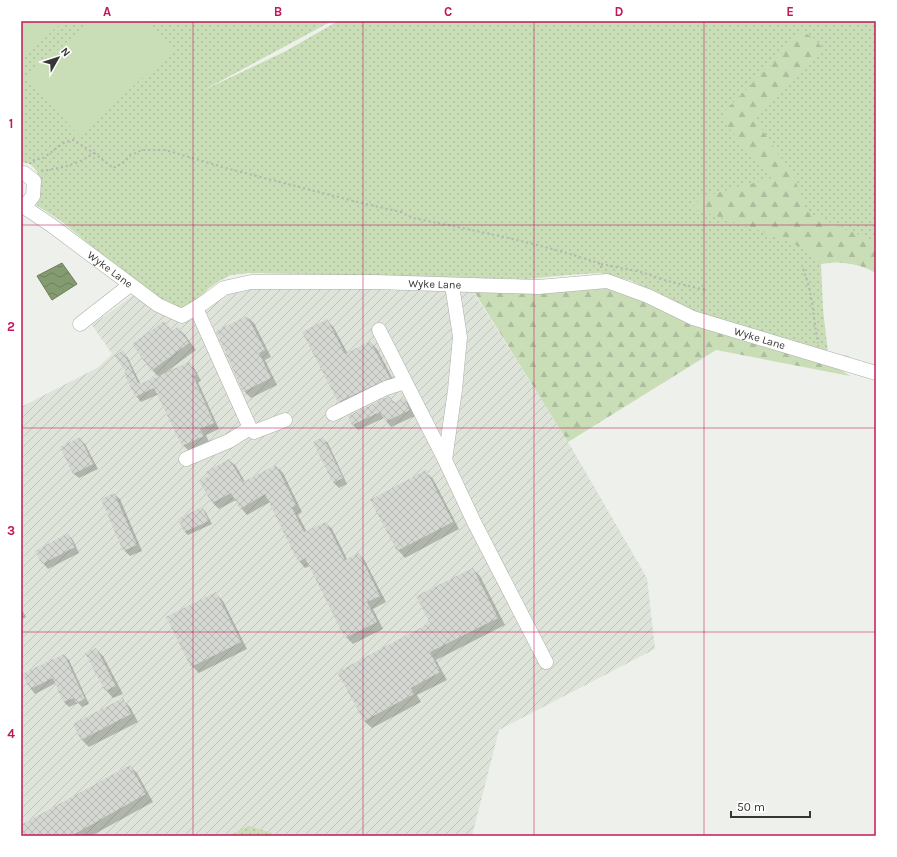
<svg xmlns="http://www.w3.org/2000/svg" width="897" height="857" viewBox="0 0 897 857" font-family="Karla,sans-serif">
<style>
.industrial{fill:url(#industrial-furrows)}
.grass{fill:url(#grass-dots)}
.forest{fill:url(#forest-firs)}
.garden{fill:#c9ddb7}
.water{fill:url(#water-waves);stroke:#6d7d5e}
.shadow{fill:#0003}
.building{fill:url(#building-cross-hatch)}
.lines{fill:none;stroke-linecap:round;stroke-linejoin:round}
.minor-casing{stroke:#acafaa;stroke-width:15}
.path{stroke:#b3b5b0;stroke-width:2;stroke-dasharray:2 3;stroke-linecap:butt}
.minor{stroke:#fff;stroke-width:14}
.grid{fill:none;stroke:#c2185b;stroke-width:1;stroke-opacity:0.55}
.labels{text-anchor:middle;stroke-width:4;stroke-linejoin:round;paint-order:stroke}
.street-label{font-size:11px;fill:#363735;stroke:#fff}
.neatline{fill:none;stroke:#c2185b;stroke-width:1.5}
.grid-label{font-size:13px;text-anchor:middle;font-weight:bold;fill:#c2185b}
</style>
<defs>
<pattern id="industrial-furrows" width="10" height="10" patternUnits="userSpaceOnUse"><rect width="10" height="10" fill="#dee4d9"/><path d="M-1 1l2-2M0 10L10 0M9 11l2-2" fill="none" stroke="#bfc4bb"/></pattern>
<pattern id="grass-dots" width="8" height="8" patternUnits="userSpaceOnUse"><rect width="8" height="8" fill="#c9ddb7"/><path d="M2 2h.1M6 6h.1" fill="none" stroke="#adbe9e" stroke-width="1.8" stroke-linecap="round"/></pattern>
<pattern id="forest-firs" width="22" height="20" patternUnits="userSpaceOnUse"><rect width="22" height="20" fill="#c9ddb7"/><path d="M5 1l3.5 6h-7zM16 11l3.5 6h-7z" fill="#adbe9e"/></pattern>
<pattern id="water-waves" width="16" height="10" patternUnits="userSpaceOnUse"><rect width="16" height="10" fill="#849b70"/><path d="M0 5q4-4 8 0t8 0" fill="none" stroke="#6d7f5d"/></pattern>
<pattern id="building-cross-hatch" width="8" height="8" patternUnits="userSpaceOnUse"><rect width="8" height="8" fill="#d4d7d2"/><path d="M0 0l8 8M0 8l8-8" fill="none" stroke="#b7b9b5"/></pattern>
</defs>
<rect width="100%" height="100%" fill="#eef1eb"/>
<path class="industrial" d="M469 285 568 442 647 578 655 649 499 730 472 836H21V407L97 368 112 354 92 325 139 291 182 316 224 288Z"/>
<path class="grass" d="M21 21H332L202 91 286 51 338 21H876V273L864 266 837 262 821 264 823 309 828 353 849 356V360L876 365V368L713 326 632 281 600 273 567 275 527 279 249 273 231 275 219 281 208 289 200 298 184 308 176 307 165 303 122 271 61 221 33 203C45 191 42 174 30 164L21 162Z
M248 826 272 833V836H229Z"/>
<path class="forest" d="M803 32 815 39 823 49 754 118 794 177 806 211 844 229 876 241V273C858 263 842 261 821 263L806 249 758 230 692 208 702 197 772 178 726 125 725 111Z
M607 281 819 356 850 376 716 350 568 442 470 285Z"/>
<path class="garden" d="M21 21H64L21 59Z
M90 21H148L174 49 79 136 27 78Z"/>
<path class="water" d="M62 263 77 284 52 300 37 276Z"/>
<path class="shadow" d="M247 317 254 323 271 357 265 360 277 385 251 398 244 391Z
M327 320 334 328 348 354 370 342 377 349 396 385 346 409 339 401Z
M164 322 173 332 178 328 185 335 196 350 166 372 189 363 195 369 201 381 198 382 219 429 206 435 209 442 189 451 183 445 159 394 141 402 136 396 123 352 128 358 141 385 159 377 152 370Z
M389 397 395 403 404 399 409 404 415 416 391 427 384 418 358 430 353 425Z
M322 438 328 443 347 484 339 488 334 483Z
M80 439 85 444 98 469 79 478 73 473Z
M229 460 236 466 245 482 276 466 283 473 302 512 298 515 307 532 326 523 332 529 347 559 359 554 365 561 386 602 373 609 383 629 353 644 346 637 310 566 305 568 299 561 270 502 247 515 241 508 236 500 219 509 213 503 201 482Z
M426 472 433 479 459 529 405 558 398 550Z
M114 494 120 499 142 551 130 556 124 550Z
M202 508 205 511 212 524 188 535 185 532 179 519Z
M68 534 73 540 79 553 48 569 43 563Z
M473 569 480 576 505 625 436 660 447 680 417 695 421 702 372 728 364 721 431 623Z
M216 594 223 601 247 649 199 673 192 666Z
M21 608 26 617 21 620Z
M96 649 103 656 123 694 113 698 106 690Z
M64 655 69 660 89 704 82 707 78 703 69 707 64 702 56 683 35 694 31 689 24 674Z
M122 699 130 707 138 722 89 747 82 740 74 724Z
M130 766 137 773 153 802 91 836H26L21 826Z"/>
<path class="building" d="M247 316 265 350 259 353 271 378 243 392 216 331Z
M327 319 345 354 370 341 390 378 338 402 302 332Z
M164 321 172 331 178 327 189 343 151 371 132 344Z
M123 350 138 383 139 382 140 384 190 362 196 375 193 376 214 423 200 429 204 436 182 446 154 388 135 397 124 373 126 372 115 356Z
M389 396 393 403 404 398 410 410 385 422 380 412 352 425 348 416Z
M80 437 93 464 73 474 60 447Z
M323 437 343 478 333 483 313 442Z
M229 459 243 482 276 465 296 505 292 508 304 532 326 522 345 560 359 553 380 596 367 602 377 622 345 638 305 558 298 562 265 494 240 509 231 493 212 503 199 481 208 476 206 472Z
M426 470 453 522 397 551 370 500Z
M114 493 137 545 123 551 101 499Z
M202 507 209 521 184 532 178 519Z
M68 533 75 547 42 564 35 551Z
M473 568 498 618 430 652 440 672 411 688 414 694 364 721 337 672 430 623 416 596Z
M216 592 241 642 191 667 166 617Z
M96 648 116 686 105 691 85 653Z
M64 654 85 699 76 703 74 698 63 702 53 678 30 689 22 674Z
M123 698 131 714 81 740 73 724Z
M130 765 146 794 71 836H25L21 829V825Z"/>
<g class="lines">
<g class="minor-casing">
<g id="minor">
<path d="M21 173H24L34 181 33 196 24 207"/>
<path id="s1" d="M21 205 51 225 158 305 182 316 202 304 224 288 251 282H375L538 287 607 281 648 296 693 318 876 373"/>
<path d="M452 285 460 337 455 390 445 460 474 522 546 662"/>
<path d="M196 308 250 428 254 432 285 420"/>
<path d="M80 324 130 285"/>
<path d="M379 330 445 460"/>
<path d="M333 414 386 388 405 382"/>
<path d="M186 459 229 441 250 428"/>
</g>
</g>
<path class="path" d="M94 153 113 168 123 163 131 155 142 150H165L226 168 353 201 401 212 413 218C477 231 540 243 601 264V269
M30 164 31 161 43 158 65 142 73 140 94 153C77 165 61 168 41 171
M601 264 641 272 667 281 706 290
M803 269C813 293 813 318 818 343"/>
<use href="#minor" class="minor"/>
</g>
<path class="grid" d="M193 21V836M363 21V836M534 21V836M704 21V836M21 225H876M21 428H876M21 632H876"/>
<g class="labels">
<g class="street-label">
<text dy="4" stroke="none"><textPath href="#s1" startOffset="110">Wyke Lane</textPath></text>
<text dy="4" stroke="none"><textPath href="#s1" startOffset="458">Wyke Lane</textPath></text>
<text dy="4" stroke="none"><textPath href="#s1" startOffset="794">Wyke Lane</textPath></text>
</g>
</g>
<rect width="897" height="857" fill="none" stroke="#ffffff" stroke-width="44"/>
<g transform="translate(58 58) rotate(51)" stroke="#ffffff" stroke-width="3" paint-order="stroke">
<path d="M0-3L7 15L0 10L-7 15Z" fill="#363735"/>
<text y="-6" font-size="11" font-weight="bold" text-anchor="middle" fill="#363735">N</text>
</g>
<path d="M731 811v6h79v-6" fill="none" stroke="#363735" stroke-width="2"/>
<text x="737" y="811" font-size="12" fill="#363735" stroke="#ffffff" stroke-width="3" paint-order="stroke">50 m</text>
<rect x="22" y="22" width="853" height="813" class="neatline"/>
<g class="grid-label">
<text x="107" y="16">A</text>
<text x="278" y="16">B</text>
<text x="448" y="16">C</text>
<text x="619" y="16">D</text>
<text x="790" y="16">E</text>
<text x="11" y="128">1</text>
<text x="11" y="331">2</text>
<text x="11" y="535">3</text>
<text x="11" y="738">4</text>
</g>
</svg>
